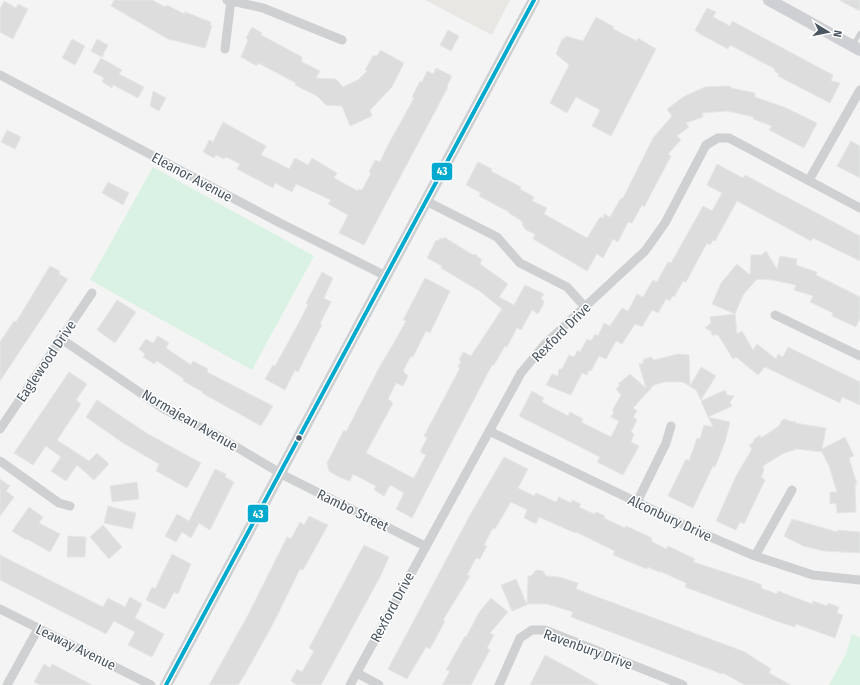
<svg xmlns="http://www.w3.org/2000/svg" width="860" height="685" viewBox="0 0 860 685" font-family="'Fira Sans Condensed',sans-serif">
<style>
.commercial{fill:#e8e7e3}
.green{fill:#d9f2e3}
.building{fill:#ddddde;stroke:#e5e6e7}
.lines{fill:none;stroke-linecap:round;stroke-linejoin:round}
.lane{stroke:#ced0d2;stroke-width:4.5}
.street{stroke:#ced0d2;stroke-width:9}
.secondary{stroke:#ced0d4;stroke-width:12}
.bus-1-casing{stroke:#fff;stroke-width:7}
.bus-1{stroke:#00a9ce;stroke-width:4}
.bus-dot{fill:#4a5661;stroke:#fff;stroke-width:1.5}
.labels{text-anchor:middle;stroke-width:3;stroke-linejoin:round;paint-order:stroke}
.street-label{font-size:14px;fill:#4a5661;stroke:#fff}
.line-badge{stroke:#fff;stroke-width:1.5}
.badge-label{font-size:11px;text-anchor:middle;font-weight:bold;fill:#fff}
</style>
<rect width="100%" height="100%" fill="#f4f4f4"/>
<path class="commercial" d="M425 0H510L492 35Z"/>
<path class="green" d="M153 167 314 256 252 370 90 280Z
M852 634 860 638V685H829L846 654Z"/>
<path class="building" d="M114 0H152L165 7 167 5 184 14 185 12 211 22 210 25 212 26 205 48 168 39 111 6Z
M839 0H860V11Z
M4 1 16 8 18 4 28 9 13 39 0 32V9Z
M707 8 716 12 713 17 730 26 732 21 833 75 831 81 840 83 830 103 778 76 779 74 774 71 775 69 730 45 728 49 700 34 695 30Z
M596 17 614 27 613 29 637 41 638 38 656 49 611 136 592 126 600 110 576 97 567 113 550 103 569 65 556 54 562 39H564L566 36 583 41Z
M252 27 262 33 261 35 302 57V62L320 71 316 78 336 79 343 87 358 80 367 71 365 70 373 56 378 55 380 50 404 63 392 87 370 110 372 116 350 126 342 106 326 105 317 96 295 85 296 83 258 63 257 66 241 57 248 40 246 38Z
M448 30 459 36 451 51 440 45Z
M72 39 85 46 75 65 62 58Z
M97 39 108 45 102 57 91 51Z
M101 58 122 70 119 74 144 87 138 98 113 85 112 88 102 82 104 78 93 72Z
M436 68 452 76 447 86 448 87 364 245 339 233 348 215 328 204 331 200 296 184 292 192 275 183 273 188 237 169 240 164 226 157 224 159 216 155 214 158 203 152 209 140 213 142 223 122 266 146 261 155 276 162 289 169 295 158 308 165 312 158 337 173 334 178 358 191 359 189 362 190 371 173 369 172 375 160 380 162 388 145 414 98 412 97 420 81 422 82 427 71 433 74Z
M730 86 731 88 755 93V97L784 107 817 123 804 148 769 130 772 126 753 119 754 117 727 111 702 113 703 117 686 123 689 127 677 136 681 140 668 154 671 156 644 207 642 205 632 223 628 222 618 242 613 239 603 258 597 254 587 271 533 239 535 234 526 230 522 224 523 222 509 213V212L479 196 481 193 466 185 478 162 492 169 491 171 521 187 520 189 534 197 532 201 547 208 544 214 587 238 600 217 603 218 604 214 610 217 621 198H623L653 138 672 116 667 109 685 96 705 87Z
M153 91 166 98 159 111 150 106Z
M7 130 21 137 15 149 1 142Z
M851 141 860 146V178L837 166Z
M717 164 743 178 745 175 860 236V261L813 238 811 241 737 201 715 241 713 240 710 245 707 243 686 282 683 281 674 297 672 296 670 301 666 299 658 313 652 310 642 327 635 324 622 344 616 341 606 359 599 356 591 371 589 370 587 375 582 373 571 395 546 385 552 374 558 376 559 369H562L569 355 574 357 578 350 580 352 587 339 591 341 595 334 598 336 604 323 610 326 622 308 628 311 637 294 643 297 653 280 657 282 668 262 671 263 703 206 712 211 722 193 707 185Z
M108 182 129 193 123 205 102 193Z
M444 237 473 255 475 254 482 260 480 264 508 284 499 297 514 305 525 285 544 294 541 299 544 301 543 305 538 314 532 310 521 330 517 328 507 347 505 346 494 365H492L412 518 396 509 404 493 390 485 384 496 374 490 376 486 353 474 350 481 339 477 329 471 327 463 344 430 346 432 380 366 395 341 406 321 403 320 425 278 450 291 430 333 426 331 413 357 411 356 403 371 408 376 403 386 396 383 388 399 393 403 366 453 411 477 414 478 426 455 420 452 427 438 424 436 460 368 458 367 461 361 459 360 463 352 471 356 502 309 481 292 441 268 442 266 427 258 436 240 438 241 440 238 443 239Z
M766 251 777 269 780 256 797 259 796 265 817 272 816 275 860 297V318L856 327 832 316 833 313 810 302 813 296 794 290 796 285 772 280 757 279 743 295 735 314 712 304 721 283 737 264 750 275 751 255H762Z
M50 266 60 271 59 274 68 279 0 381V342L14 321 16 322Z
M322 272 333 278 324 298 331 302 320 324 322 325 316 336 298 372 295 370 285 390 265 379 273 365 275 366 297 326 308 305 306 303Z
M117 300 136 312 115 343 97 330Z
M735 314 737 334 742 331 753 350 757 344 776 359 778 354 783 357 788 347 860 382V405L842 397 840 403 765 367 758 375 736 357 733 359 718 335H712L711 331 705 328 711 323 710 317Z
M158 336 169 343 166 348 191 365 193 361 208 369 207 372 273 406 261 426 202 393 203 392 183 381 184 379 157 361 154 364 143 357 145 354 139 349 146 339 153 343Z
M678 354 689 355 690 386 701 367 716 376 701 400 696 390 683 382H664L654 385 633 408 637 411 633 417 637 420 631 432 634 434 631 442 639 446 623 475 597 462 600 457 519 416 532 391 544 398 542 402 568 416 570 412 583 419 581 422 611 437 619 421 611 417 614 412 612 411 621 395 616 389 620 385 618 384 630 374 646 388 639 364 643 363 644 359 651 357 654 360Z
M69 372 87 384 76 400 81 404 57 440 89 461 97 453 109 464 94 480 77 465 66 481 51 471 61 457 46 446 33 465 14 453Z
M725 390 727 395 734 396 730 402 732 406 708 417 701 401Z
M97 400 148 434 201 463 187 488 156 471 159 464 123 443 86 417Z
M708 417 730 422 725 442 715 467 713 466 693 508 668 496 686 459 689 461 697 438 700 439 704 425 713 427Z
M785 419 792 422 795 421V423L826 428 822 449 845 437 854 456 849 458 857 484H855L856 512 837 513 836 503 830 504V492H837L829 466 822 452 797 449 782 454 763 466 764 471 761 477 765 480 744 524 740 522 736 530 716 521 736 476 752 449 749 445 754 442 753 440 760 435 761 438 779 426 782 420Z
M504 457 528 469 518 488 534 496 536 493 556 502 559 497 571 503 572 500 581 504 579 507 594 514 596 512 605 516 604 518 625 528 626 526 652 538 651 541 666 549 668 546 695 559 693 562 752 581 762 585 761 588 777 594 778 591 812 604 813 601 827 606 828 603 839 607 837 613 843 615 835 638 796 624 795 627 776 621 685 587 686 583 662 572H659L648 567 647 569 613 555 615 551 576 532 575 533 539 517 536 524 524 518 527 510 511 502 495 529 493 528 484 545 487 546 480 559 476 558 467 575 470 576 443 620 445 621 430 649 426 647 407 679 388 669 470 515Z
M215 469 226 474 225 477 234 482 210 530 199 523 191 538 182 532 176 542 165 536 177 514 189 521Z
M0 479 10 486 6 491 14 497 0 516Z
M137 482 139 499 112 502 110 486Z
M108 506 136 513 132 529 104 523Z
M29 507 43 517 39 523 60 534 50 552 27 539 26 540 12 531Z
M309 516 328 525 303 570 300 569 273 624 244 676 238 685H209L248 615 287 537 291 539 300 522 304 525Z
M792 519 837 532V530L860 532V553L824 551 803 546 784 536Z
M103 525 122 547 109 559 90 537Z
M68 536 86 537 85 557H67Z
M364 545 389 557 380 577 321 685H297L291 681 297 669 302 672 314 651 309 648Z
M172 554 191 564 178 594 174 592 165 609 146 600 152 587 155 589Z
M0 555 103 607 108 598 125 607 130 597 142 604 135 618 164 634 152 657 128 645 135 632 114 621 106 634 0 580Z
M536 570 543 571 546 576 559 577 578 583 576 589 745 652 771 669 769 673 791 685H745L723 673 722 674 571 617 573 612 547 604H527L528 576H531Z
M516 579 527 605 512 611 501 585Z
M491 598 508 612 490 633 494 635 487 648 490 650 471 685H442L450 671 446 670 465 636 466 637 480 611Z
M545 655 571 669 599 685H530Z
M44 664 50 668 52 664 92 685H40L34 682Z"/>
<g class="lines">
<path class="lane" d="M853 45 860 33"/>
<path class="street" d="M227 0 263 8 342 40
M225 49 231 0
M0 75 280 223 386 276
M809 180 860 90
M426 201 497 237 520 263 567 287 585 307
M775 315 860 356
M60 338 164 409 218 436 285 476 425 546
M0 429 92 293
M489 431 699 532 755 556 813 575 860 580
M0 461 59 503 70 506
M637 502 666 443 671 426
M755 556 792 490
M0 609 151 685
M357 673 379 685
M7 685 38 629
M350 685 521 373 545 344 645 251 665 223 706 145 718 138H729L860 208
M499 685 520 638 532 630H545L683 685"/>
<path class="secondary" d="M769 0 860 50
M166 685 534 0"/>
<g class="bus-1-casing">
<path id="bus-1" d="M166 685 534 0"/>
</g>
<use href="#bus-1" class="bus-1"/>
</g>
<circle class="bus-dot" cx="299" cy="438" r="3.5"/>
<g class="labels">
<g class="street-label">
<text transform="translate(192 177) rotate(28)" y="5">Eleanor Avenue</text>
<text transform="translate(561 332) rotate(-45)" y="5">Rexford Drive</text>
<text transform="translate(46 361) rotate(-56)" y="5">Eaglewood Drive</text>
<text transform="translate(190 420) rotate(30)" y="5">Normajean Avenue</text>
<text transform="translate(353 510) rotate(26)" y="5">Rambo Street</text>
<text transform="translate(670 518) rotate(25)" y="5">Alconbury Drive</text>
<text transform="translate(392 607) rotate(-62)" y="5">Rexford Drive</text>
<text transform="translate(76 647) rotate(26)" y="5">Leaway Avenue</text>
<text transform="translate(588 649) rotate(20)" y="5">Ravenbury Drive</text>
</g>
</g>
<g class="line-badge">
<rect x="431" y="162" width="22" height="19" rx="4" fill="#00a9ce"/>
<rect x="247" y="504" width="22" height="19" rx="4" fill="#00a9ce"/>
</g>
<g class="badge-label">
<text x="442" y="175">43</text>
<text x="258" y="518">43</text>
</g>
<g transform="translate(828 32) rotate(100)" stroke="#ffffff" stroke-width="3" paint-order="stroke">
<path d="M0-3L7 15L0 10L-7 15Z" fill="#4a5661"/>
<text y="-6" font-size="11" font-weight="bold" text-anchor="middle" fill="#4a5661">N</text>
</g>
</svg>
